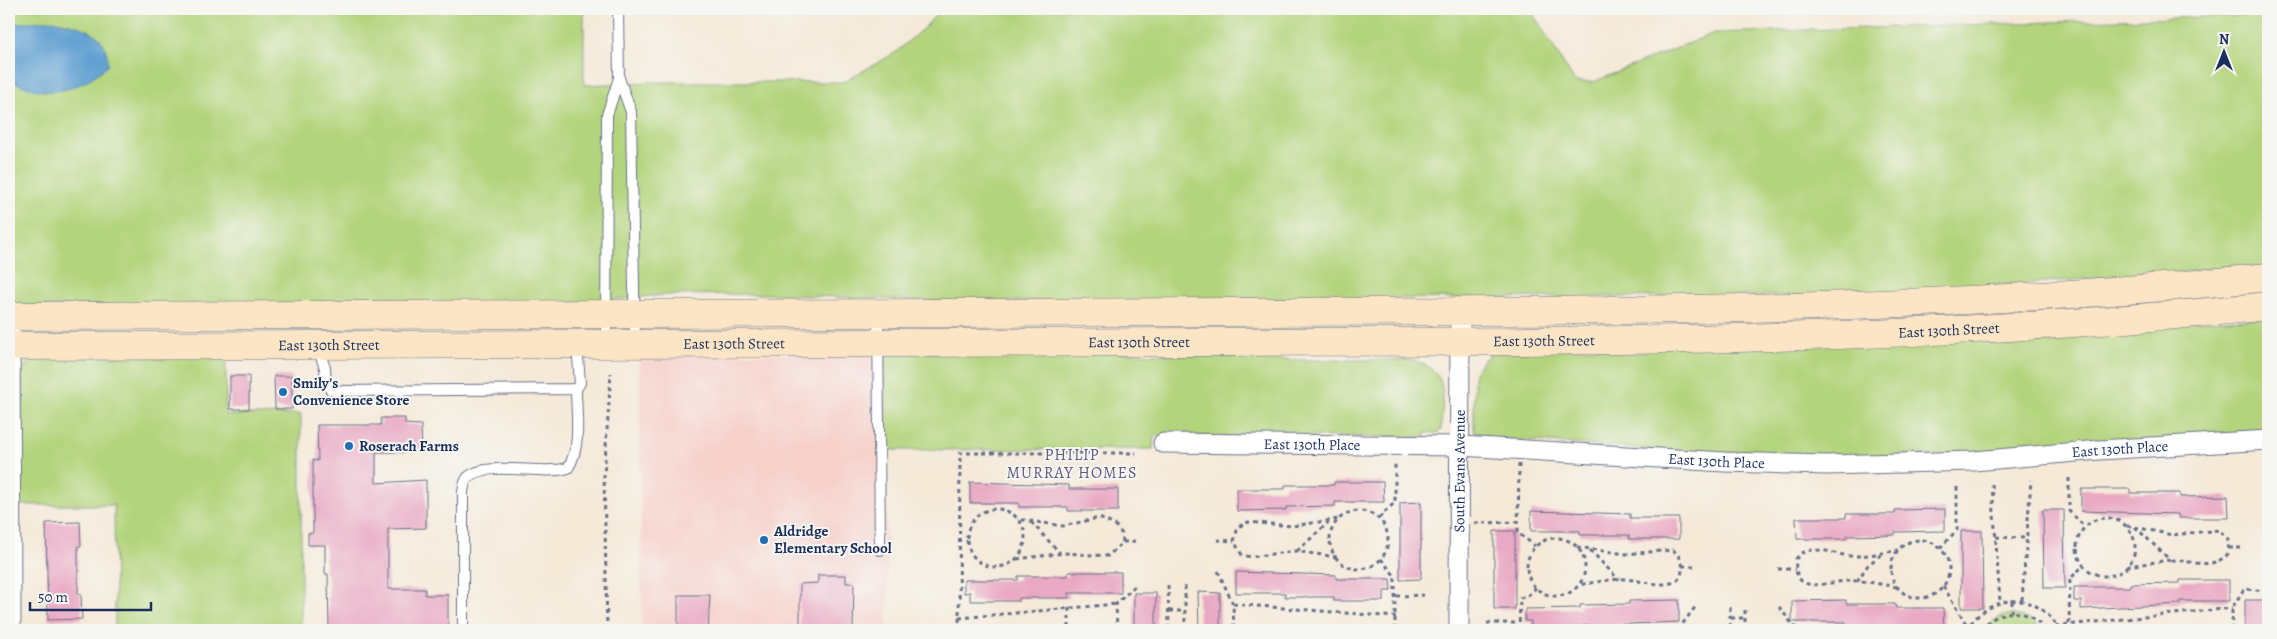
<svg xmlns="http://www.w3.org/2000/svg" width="2277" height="639" viewBox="0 0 2277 639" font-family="Alegreya,serif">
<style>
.built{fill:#f7d0ca}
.green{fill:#b3d47b;stroke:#67826c}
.water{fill:#60a0d2;stroke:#3e6898}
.building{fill:#e9a8c3}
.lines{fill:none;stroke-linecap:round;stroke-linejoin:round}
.service-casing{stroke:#677089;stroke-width:12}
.minor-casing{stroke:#677089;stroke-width:21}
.secondary-casing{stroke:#677089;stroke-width:29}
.path{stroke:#677089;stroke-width:3;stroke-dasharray:4 4;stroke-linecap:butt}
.service{stroke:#fff;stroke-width:10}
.minor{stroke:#fff;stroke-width:19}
.secondary{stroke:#fce5c4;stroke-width:28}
.poi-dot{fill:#1f6fb2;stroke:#f6f6f2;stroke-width:2}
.labels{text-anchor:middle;stroke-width:4;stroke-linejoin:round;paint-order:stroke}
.street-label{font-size:15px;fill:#1b2f5e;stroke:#f6f6f2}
.poi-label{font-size:15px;font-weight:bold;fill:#1b2f5e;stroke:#f6f6f2;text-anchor:start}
.neighbourhood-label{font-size:16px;letter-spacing:1px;fill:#635981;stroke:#f6f6f2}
</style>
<rect width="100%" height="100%" fill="#f6f6f2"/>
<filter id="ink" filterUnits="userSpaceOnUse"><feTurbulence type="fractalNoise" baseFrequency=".02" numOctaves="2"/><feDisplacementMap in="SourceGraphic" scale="10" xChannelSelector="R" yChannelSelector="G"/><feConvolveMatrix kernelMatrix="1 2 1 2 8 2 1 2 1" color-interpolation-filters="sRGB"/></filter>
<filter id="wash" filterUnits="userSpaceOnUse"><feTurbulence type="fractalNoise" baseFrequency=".0096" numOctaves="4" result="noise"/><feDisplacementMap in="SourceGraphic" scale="20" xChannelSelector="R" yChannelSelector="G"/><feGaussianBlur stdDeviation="1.12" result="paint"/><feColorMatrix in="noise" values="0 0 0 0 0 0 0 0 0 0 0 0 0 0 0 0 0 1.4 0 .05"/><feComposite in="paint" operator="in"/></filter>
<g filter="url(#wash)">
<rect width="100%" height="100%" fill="#f5e9d8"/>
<path class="built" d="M885 353 888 630H642L639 355Z"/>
<path class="green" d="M9 9H584V85L648 82H843L895 53 926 26 941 9H1530L1575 82H1593L1714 33 2268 15V266L1862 295 954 302 766 294 663 295 567 304 9 306Z
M2268 318V434C2132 443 1994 456 1857 457 1734 458 1612 446 1489 438L1488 435 1476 434 1474 429V373L1483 360 1494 352Z
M1110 352 1302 360H1413C1452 372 1442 397 1441 430L1437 433H1425V437L1154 436 1153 449 886 450 885 353Z
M226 356V415L301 414V630H115L114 505H18L20 371 29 362 38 357Z
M2011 614 2031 620 2041 630H1983C1991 621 1999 617 2011 614Z"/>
<path class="water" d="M52 20C82 27 107 29 108 65 77 93 45 100 9 79V24Z"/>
<g id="blocks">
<path class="building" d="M230 376H249V409H230Z
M274 376H292V409H275Z
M381 418H405V424L421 425 422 452H376V483L426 480V528L388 529V589H425V595H448V630H329L328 574H325V545H308V533H313V460L318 461 317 425H381Z
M970 482 1069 485V489H1118V511H1068V507H1019V503H970Z
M1334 482H1383L1384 502H1335V506L1286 507V510L1237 511V489H1285V485H1334Z
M2081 489H2130V493H2180V497L2228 496 2229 518H2179L2178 514 2081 511Z
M1421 502V579L1400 580V503Z
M1945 509V531L1895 532V535L1846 536V539H1797L1796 518H1846V514H1895V510Z
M2043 510H2064L2065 588H2044Z
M1531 511 1630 514V518H1679V539H1629V535H1580V531H1531Z
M80 522 81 546H78V594H81L82 619 48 620 46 523Z
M1494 531H1515V609H1494Z
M1961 531H1982L1983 608H1961Z
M1068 572H1121V593H1069V598H1019V601H970V592L964 593V580H1018V576H1068Z
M1236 572 1336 575V579H1390L1391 591H1384V601H1334V597H1285V593H1236Z
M818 575H846V583H854L853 630H800V584L818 583Z
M2180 580H2229V601H2180V604L2081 609V601H2074V587H2130V584L2180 583Z
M1198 592 1220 593V630H1199Z
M1134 593H1156V630H1134Z
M678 595H710L708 630H678Z
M1679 600V622L1581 626V630H1531V621H1525V609L1580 608V605L1629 604V601Z
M1846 600V604H1895L1896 608H1943L1944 629 1896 630 1895 626H1846V622H1792V601Z
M2245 600H2266V630H2245Z"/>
</g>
</g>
<g filter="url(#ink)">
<use href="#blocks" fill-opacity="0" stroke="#677089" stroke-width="1"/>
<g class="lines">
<g class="service-casing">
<path id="service" d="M618 9 619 78
M878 314 880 550
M606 344 607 115 619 78 631 112 635 344
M317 346 325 368 326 383 331 390 336 391 576 389 580 383 577 345
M463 630V492C464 487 464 481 468 477 487 460 543 476 568 468 582 446 576 414 576 389"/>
</g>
<g class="minor-casing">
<g id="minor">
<path d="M10 316 11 630"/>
<path id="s1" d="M1163 443 1461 446 1725 462 1827 465 1974 461 2099 450 2268 440"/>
<path id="s2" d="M1459 630 1460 311"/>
</g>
</g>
<g class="secondary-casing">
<g id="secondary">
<path d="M9 316C414 314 819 313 1224 312 1573 311 1922 314 2268 277"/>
<path id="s3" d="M9 346C406 345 804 343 1202 342 1557 341 1914 344 2268 306"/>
</g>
</g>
<path class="path" d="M1519 464 1518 533 1535 546
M2069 478V511L2085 527
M1992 484 2000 602
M967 538a29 29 0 1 1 58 0a29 29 0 1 1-58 0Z
M1330 540a29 29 0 1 1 58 0a29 29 0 1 1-58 0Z
M1379 518 1395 502V461
M2077 547a29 29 0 1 1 58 0a29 29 0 1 1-58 0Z
M1031 522 1060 553
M1475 523 1518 522
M2127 526 2135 527 2170 560 2128 566
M2135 527 2172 535 2219 530 2228 539V554C2211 571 2191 560 2170 560
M1996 537 2027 538
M1527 567a29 29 0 1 1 58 0a29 29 0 1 1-58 0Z
M1217 540 1234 541
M1891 569a29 29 0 1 1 58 0a29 29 0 1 1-58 0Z
M1123 542 1136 541
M1577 547 1626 554 1673 550C1680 556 1683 561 1682 570 1680 595 1639 579 1624 579 1609 579 1593 583 1578 585
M1940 548 1957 530V487
M2229 548H2245
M1590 550 1619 580
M1297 551 1329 522
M1337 557 1294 551 1251 557 1242 555 1234 541 1238 527 1248 522 1292 526 1339 519
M1017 559 1064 553 1108 556 1123 542 1122 534 1115 525 1099 518 1063 526 1017 519
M1381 559 1395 576V630
M1682 566H1697
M1778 569H1795
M1218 571 1233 604 1234 630
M1857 581 1868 565 1884 552
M1168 585 1169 630
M1943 586 1968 627
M1897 587C1882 585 1866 580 1850 581 1827 581 1792 598 1796 559 1808 541 1834 555 1851 556 1866 556 1883 553 1898 550
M1396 596 1428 595
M2022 600 2031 480
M2012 601V612
M1233 604 1396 617
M1730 607V630
M1779 607 1797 630
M1069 608V630
M1169 611H1185
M959 618 1116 604
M1731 618H1745
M1487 623H1519
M2069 624 2070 579 2084 565
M2056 626 2232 608
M607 630 604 475 611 373
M959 630 960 453H1136
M1117 630 1116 604 1136 585
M1185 630V585
M1519 630 1520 598 1527 596 1536 588
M1678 630 1696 606
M1745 630V607
M1966 630C1990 593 2037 589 2059 630
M1981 630C1998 607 2028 606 2045 630
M2232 630V608L2244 589 2268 591"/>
<use href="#service" class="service"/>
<use href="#minor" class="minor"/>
<use href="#secondary" class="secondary"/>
</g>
</g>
<g class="poi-dot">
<circle cx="283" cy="392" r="5"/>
<circle cx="349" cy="446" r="5"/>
<circle cx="764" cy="540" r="5"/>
</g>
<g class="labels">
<g class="street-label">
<text dy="5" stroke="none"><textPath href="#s3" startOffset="1940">East 130th Street</textPath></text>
<text dy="5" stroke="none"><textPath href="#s3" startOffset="1535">East 130th Street</textPath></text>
<text dy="5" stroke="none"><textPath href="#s3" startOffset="1130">East 130th Street</textPath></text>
<text dy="5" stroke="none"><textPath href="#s3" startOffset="725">East 130th Street</textPath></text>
<text dy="5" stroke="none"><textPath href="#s3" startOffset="320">East 130th Street</textPath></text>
<text dy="5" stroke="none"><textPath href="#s1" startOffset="149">East 130th Place</textPath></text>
<text dy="5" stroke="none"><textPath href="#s1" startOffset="958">East 130th Place</textPath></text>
<text dy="5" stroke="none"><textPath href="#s1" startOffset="554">East 130th Place</textPath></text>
<text dy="5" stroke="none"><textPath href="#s2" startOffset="159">South Evans Avenue</textPath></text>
</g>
<g class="poi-label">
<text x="293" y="388">Smily's<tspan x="293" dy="17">Convenience Store</tspan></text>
<text x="359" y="451">Roserach Farms</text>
<text x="774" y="536">Aldridge<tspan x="774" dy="17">Elementary School</tspan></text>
</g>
<g class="neighbourhood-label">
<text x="1072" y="460">PHILIP<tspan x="1072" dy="18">MURRAY HOMES</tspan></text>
</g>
</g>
<rect width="2277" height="639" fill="none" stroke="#f6f6f2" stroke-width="30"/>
<g transform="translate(2224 52)" stroke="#f6f6f2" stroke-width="4" paint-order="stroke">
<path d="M0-4L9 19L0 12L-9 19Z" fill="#1b2f5e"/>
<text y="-8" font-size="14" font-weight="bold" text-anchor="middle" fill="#1b2f5e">N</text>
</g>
<path d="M30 602v8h121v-8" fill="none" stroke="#1b2f5e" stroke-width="2.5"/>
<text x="38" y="602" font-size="15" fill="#1b2f5e" stroke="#f6f6f2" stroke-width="4" paint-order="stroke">50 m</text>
</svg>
